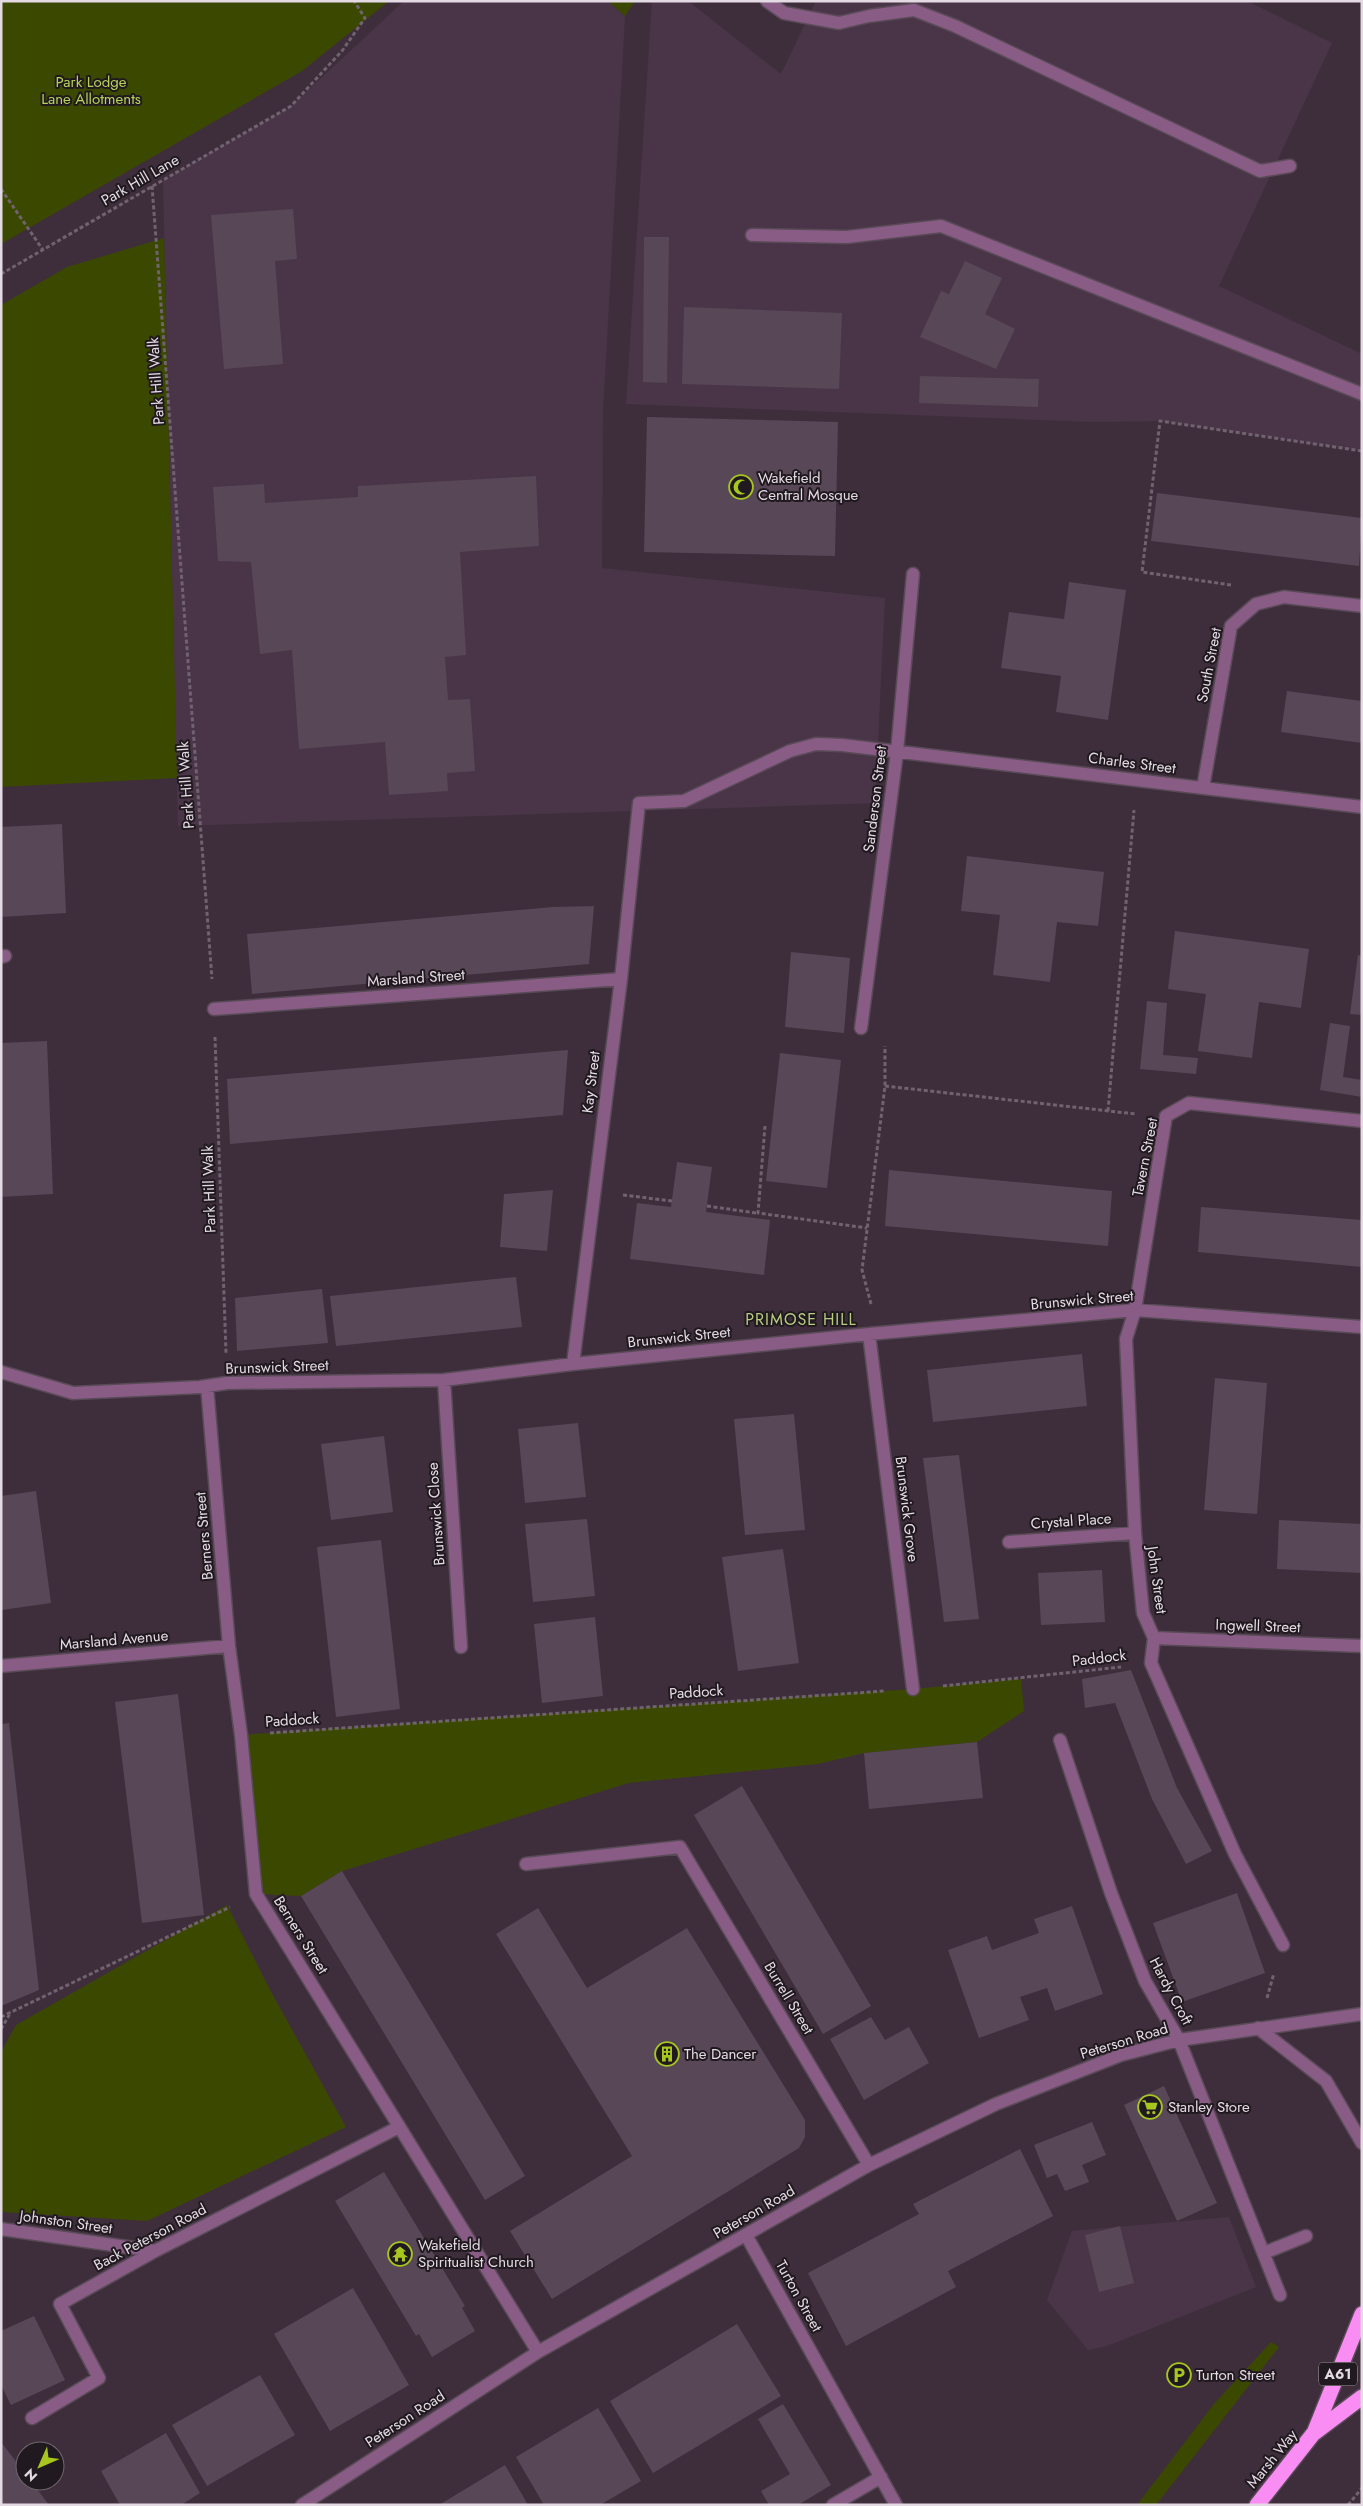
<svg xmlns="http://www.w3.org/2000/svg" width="1363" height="2506" viewBox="0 0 1363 2506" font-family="Jost,sans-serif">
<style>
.built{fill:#4a3548}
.green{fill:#3b4900}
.building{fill:#584757}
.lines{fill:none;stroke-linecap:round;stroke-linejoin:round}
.minor-casing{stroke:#594a57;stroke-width:15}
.highway-casing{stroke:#594a57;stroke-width:18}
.path{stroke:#70626e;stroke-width:3;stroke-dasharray:4 2.5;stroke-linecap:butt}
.minor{stroke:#885c84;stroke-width:12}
.highway{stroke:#fa8df3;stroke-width:15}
.labels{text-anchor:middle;stroke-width:4;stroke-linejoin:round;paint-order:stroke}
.shield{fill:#20191f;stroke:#a9a0a8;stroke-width:1}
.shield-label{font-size:14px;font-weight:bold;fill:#e4dae3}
.park-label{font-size:15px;fill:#b6d25a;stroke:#20191f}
.street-label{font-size:15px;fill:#e4dae3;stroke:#20191f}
.poi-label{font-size:15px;fill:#e4dae3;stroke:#20191f;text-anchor:start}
.neighbourhood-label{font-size:16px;letter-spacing:1px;fill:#b7cb81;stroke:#20191f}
</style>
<rect width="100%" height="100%" fill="#3e2e3c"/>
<path class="built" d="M404 1H608L625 16 603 411 602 568 885 598 875 803 178 826 163 180 291 106Z
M652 1H688L781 74 816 1H1247L1332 43 1219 286 1362 354V451L1160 421 1094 422 626 404Z
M1229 2217 1256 2287 1107 2346 1088 2350 1047 2300 1072 2231Z"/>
<path class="green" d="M1 1H389L302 71 1 244Z
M608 1H635L625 16Z
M164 238 177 778 1 787V305L67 267Z
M1021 1679 1024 1711 977 1742 864 1753 818 1764 629 1783 342 1871 301 1896 256 1894 241 1735 913 1689Z
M227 1905 269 1988 346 2127 147 2221 1 2212V2052L16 2025Z
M1271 2342 1279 2347 1156 2505H1137L1214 2404Z"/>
<path class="building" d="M293 209 297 259 275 261 283 364 224 369 211 215Z
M644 237H669L667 383 643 382Z
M965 261 1002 278 985 314 1015 329 996 369 920 337 941 291 949 294Z
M684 307 842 313 839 389 682 384Z
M920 376 1039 379 1038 407 919 403Z
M647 417 838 422 835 556 644 552Z
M536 476 539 546 460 552 466 655 445 657 448 700 470 699 475 771 447 773 448 791 389 795 385 742 299 749 292 650 260 654 251 562 218 561 213 487 264 484 265 503 358 497V486Z
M1157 493 1362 518 1359 566 1151 541Z
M1069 582 1126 590 1108 720 1056 712 1061 676 1001 668 1009 612 1064 619Z
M1287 691 1362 701V743L1281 732Z
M62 824 66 913 1 917V827Z
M967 856 1104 872 1098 926 1057 922 1050 982 993 975 1000 915 961 911Z
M594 906 589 964 252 994 247 934 553 907Z
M1175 931 1309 949 1301 1008 1259 1002 1252 1058 1198 1051 1206 994 1168 989Z
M791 952 850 958 844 1033 785 1027Z
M1358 955 1362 956V1015L1350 1014Z
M1147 1001 1167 1003 1163 1055 1198 1058 1196 1074 1140 1069Z
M1330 1023 1350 1026 1343 1077 1362 1080V1097L1320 1090Z
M47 1041 53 1194 1 1197V1043Z
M568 1050 563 1115 230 1144 227 1079Z
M780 1053 841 1060 827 1188 766 1181Z
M677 1162 712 1167 706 1212 770 1220 764 1275 630 1259 637 1203 671 1207Z
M889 1170 1112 1191 1108 1246 885 1226Z
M553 1190 547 1251 500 1247 504 1194Z
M1201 1207 1362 1220V1267L1198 1252Z
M516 1277 522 1327 336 1346 330 1296Z
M322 1289 328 1343 237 1351 235 1298Z
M1082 1354 1087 1406 933 1422 927 1370Z
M1215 1378 1267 1383 1257 1514 1204 1510Z
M794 1414 805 1530 745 1535 734 1419Z
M578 1423 586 1497 525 1503 518 1429Z
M384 1436 393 1512 331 1520 321 1444Z
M959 1455 979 1619 944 1622 923 1458Z
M36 1491 51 1603 2 1610 1 1496Z
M587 1519 595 1596 533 1602 525 1524Z
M1279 1520 1362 1524V1573L1277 1569Z
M381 1540 400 1709 336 1717 317 1547Z
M783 1549 799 1663 738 1671 722 1557Z
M1102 1570 1105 1622 1041 1625 1038 1573Z
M595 1617 603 1696 542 1703 534 1624Z
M1131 1670 1177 1788 1212 1851 1186 1864 1152 1799 1115 1703 1085 1708 1082 1679Z
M178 1694 204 1915 142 1923 115 1702Z
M9 1723 39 1990 1 2006V1724Z
M977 1742 983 1798 869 1809 864 1753Z
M742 1786 871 2006 823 2034 694 1815Z
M342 1871 525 2176 485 2200 301 1896Z
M1237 1893 1265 1973 1182 2002 1153 1923Z
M1072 1906 1103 1994 1055 2011 1047 1988 1020 1997 1029 2020 979 2038 948 1950 987 1936 992 1950 1039 1933 1034 1919Z
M538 1908 587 1988 687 1928 805 2120V2137L799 2148 552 2299 510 2231 632 2156 496 1934Z
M871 2017 885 2040 909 2027 929 2063 864 2100 830 2039Z
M1164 2086 1217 2203 1177 2221 1124 2105Z
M1092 2122 1106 2155 1082 2165 1089 2182 1065 2191 1057 2174 1047 2178 1034 2145Z
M1020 2149 1053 2216 948 2271 956 2287 846 2346 808 2273 919 2214 913 2204Z
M384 2172 465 2306 462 2308 475 2331 432 2357 419 2334 416 2336 335 2201Z
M1120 2226 1134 2283 1099 2292 1085 2235Z
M353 2288 409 2385 330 2431 274 2334Z
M34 2316 65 2380 11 2405 1 2385V2331Z
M737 2324 781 2396 653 2473 610 2401Z
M260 2375 295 2435 207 2486 172 2425Z
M783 2404 831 2485 798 2505H769L761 2491 790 2474 758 2419Z
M598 2408 641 2481 600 2505H544L516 2457Z
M166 2433 200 2493 181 2505H120L101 2471Z
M1 2442 25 2473V2481H31L49 2505H1Z
M505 2465 528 2505H439Z"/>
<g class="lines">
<g class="minor-casing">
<path id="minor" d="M767 1 784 13 839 23 869 16 914 10 955 26 1260 171 1290 166
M752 235 847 237 941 226 1362 394
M1203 788 1231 626 1256 604 1284 597 1362 606
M1 957 5 956
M214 1009 621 979
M861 1028 897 752 913 574
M869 1334 913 1689
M573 1364 621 979 639 803 684 801 790 751 816 744 842 745 1362 807
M1 1372 73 1393 200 1387 227 1383 444 1380 573 1364 869 1334 1135 1310 1362 1327
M444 1380 461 1647
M207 1386 229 1646 241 1735 256 1894 538 2352
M1009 1542 1135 1533
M1154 1638 1362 1646
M1 1666 229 1646
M1060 1740 1111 1893 1145 1981 1179 2040 1280 2295
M526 1864 680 1847 869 2165
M1283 1945 1235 1854 1151 1663 1154 1638 1143 1613 1135 1533 1126 1339 1135 1310 1166 1116 1189 1103 1362 1121
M1258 2028 1326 2081 1362 2143
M1 2229 155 2251
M746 2235 896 2505
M1264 2253 1306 2236
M32 2418 99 2378 60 2304 155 2251 399 2127
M302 2505 538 2352 869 2165 996 2104 1121 2055 1179 2040 1362 2014
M833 2505 881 2477"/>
</g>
<g class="highway-casing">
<path id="highway" d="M1314 2433 1362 2314
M1257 2505 1313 2434 1362 2397"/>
</g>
<path class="path" d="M152 186 212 979
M1 189 43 250
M1 274 291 106 342 51 365 18 354 1
M1231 585 1142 572 1160 421 1362 451
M215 1037 226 1353
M885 1086 1136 1114
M1108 1111 1134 810
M765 1126 758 1213 867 1228
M623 1195 672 1201
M707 1206 756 1213
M871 1304 862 1270 885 1086V1046
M943 1686 1121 1667
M270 1733 885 1691
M1267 1998 1274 1973
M1 2017 230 1907
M1 2029 11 2012
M1348 2505 1362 2488"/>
<use href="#minor" class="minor"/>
<use href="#highway" class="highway"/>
</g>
<defs>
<g id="mosque-ring" transform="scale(1.25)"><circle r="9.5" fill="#20191f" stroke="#a7c71e" stroke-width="1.5"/><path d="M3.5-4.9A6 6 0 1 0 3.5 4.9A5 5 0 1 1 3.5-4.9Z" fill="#a7c71e"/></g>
<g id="building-ring" transform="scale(1.25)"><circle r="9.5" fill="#20191f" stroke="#a7c71e" stroke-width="1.5"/><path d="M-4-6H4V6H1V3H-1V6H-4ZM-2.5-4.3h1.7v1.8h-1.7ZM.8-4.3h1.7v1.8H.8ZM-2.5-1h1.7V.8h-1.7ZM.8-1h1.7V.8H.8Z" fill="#a7c71e"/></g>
<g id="supermarket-ring" transform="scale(1.25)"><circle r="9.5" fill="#20191f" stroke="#a7c71e" stroke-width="1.5"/><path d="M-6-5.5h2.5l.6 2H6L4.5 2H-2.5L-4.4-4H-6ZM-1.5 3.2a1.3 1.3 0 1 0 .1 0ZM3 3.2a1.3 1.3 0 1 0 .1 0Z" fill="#a7c71e"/></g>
<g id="temple-ring" transform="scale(1.25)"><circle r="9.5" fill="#20191f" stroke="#a7c71e" stroke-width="1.5"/><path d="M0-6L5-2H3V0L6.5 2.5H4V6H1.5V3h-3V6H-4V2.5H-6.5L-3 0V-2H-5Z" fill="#a7c71e"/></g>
<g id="parking-ring" transform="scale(1.25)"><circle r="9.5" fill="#20191f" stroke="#a7c71e" stroke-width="1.5"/><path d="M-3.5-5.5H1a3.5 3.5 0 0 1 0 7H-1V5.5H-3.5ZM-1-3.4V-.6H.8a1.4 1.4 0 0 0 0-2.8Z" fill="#a7c71e"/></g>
</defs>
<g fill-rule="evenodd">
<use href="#mosque-ring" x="741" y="487"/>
<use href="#building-ring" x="667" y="2054"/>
<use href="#supermarket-ring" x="1150" y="2107"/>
<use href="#temple-ring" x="400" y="2254"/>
<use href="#parking-ring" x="1179" y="2375"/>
</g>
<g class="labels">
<rect class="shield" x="1319" y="2362.5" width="38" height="23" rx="4"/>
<g class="shield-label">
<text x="1338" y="2379">A61</text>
</g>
<g class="park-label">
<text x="91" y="87">Park Lodge<tspan x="91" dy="17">Lane Allotments</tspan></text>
</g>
<g class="street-label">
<text transform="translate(140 180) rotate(-30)" y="5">Park Hill Lane</text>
<text transform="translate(156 381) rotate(-94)" y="5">Park Hill Walk</text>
<text transform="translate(1209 665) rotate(-79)" y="5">South Street</text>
<text transform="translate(1132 763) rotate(7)" y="5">Charles Street</text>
<text transform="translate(186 785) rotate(-94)" y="5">Park Hill Walk</text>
<text transform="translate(875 799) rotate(-83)" y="5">Sanderson Street</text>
<text transform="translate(416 978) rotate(-4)" y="5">Marsland Street</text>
<text transform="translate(591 1082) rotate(-83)" y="5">Kay Street</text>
<text transform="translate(1145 1157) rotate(-79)" y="5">Tavern Street</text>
<text transform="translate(209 1189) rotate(-92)" y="5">Park Hill Walk</text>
<text transform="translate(1082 1300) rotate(-5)" y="5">Brunswick Street</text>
<text transform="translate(679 1337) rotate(-6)" y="5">Brunswick Street</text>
<text transform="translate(277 1367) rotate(-2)" y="5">Brunswick Street</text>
<text transform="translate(907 1509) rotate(83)" y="5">Brunswick Grove</text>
<text transform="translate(436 1514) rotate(-94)" y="5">Brunswick Close</text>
<text transform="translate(1071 1521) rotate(-4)" y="5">Crystal Place</text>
<text transform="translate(204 1536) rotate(-95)" y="5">Berners Street</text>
<text transform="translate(1157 1580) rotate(82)" y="5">John Street</text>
<text transform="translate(1258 1626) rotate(2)" y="5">Ingwell Street</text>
<text transform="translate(114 1640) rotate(-5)" y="5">Marsland Avenue</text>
<text transform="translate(1099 1658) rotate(-7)" y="5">Paddock</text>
<text transform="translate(696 1692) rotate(-4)" y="5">Paddock</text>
<text transform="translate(292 1720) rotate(-4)" y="5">Paddock</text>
<text transform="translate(301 1935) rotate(58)" y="5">Berners Street</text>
<text transform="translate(1171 1991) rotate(62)" y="5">Hardy Croft</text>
<text transform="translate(789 1998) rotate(59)" y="5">Burrell Street</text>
<text transform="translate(1124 2041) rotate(-17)" y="5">Peterson Road</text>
<text transform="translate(754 2212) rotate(-30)" y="5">Peterson Road</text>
<text transform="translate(66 2222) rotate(8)" y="5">Johnston Street</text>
<text transform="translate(150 2237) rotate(-28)" y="5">Back Peterson Road</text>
<text transform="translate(799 2296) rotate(61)" y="5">Turton Street</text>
<text transform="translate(405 2419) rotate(-33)" y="5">Peterson Road</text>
<text transform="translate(1272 2459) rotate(-51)" y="5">Marsh Way</text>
</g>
<g class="poi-label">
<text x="758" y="483">Wakefield<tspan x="758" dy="17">Central Mosque</tspan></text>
<text x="684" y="2059">The Dancer</text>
<text x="1168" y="2112">Stanley Store</text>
<text x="418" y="2250">Wakefield<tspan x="418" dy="17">Spiritualist Church</tspan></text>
<text x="1196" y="2380">Turton Street</text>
</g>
<g class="neighbourhood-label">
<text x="801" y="1325">PRIMOSE HILL</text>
</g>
</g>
<rect width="1363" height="2506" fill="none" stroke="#e4dae3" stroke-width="5"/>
<g transform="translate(40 2466) rotate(225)"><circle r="24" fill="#20191f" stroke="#6e666d"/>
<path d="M0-4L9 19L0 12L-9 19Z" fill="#a7c71e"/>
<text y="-8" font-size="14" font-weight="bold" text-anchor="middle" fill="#e4dae3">N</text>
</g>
</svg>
